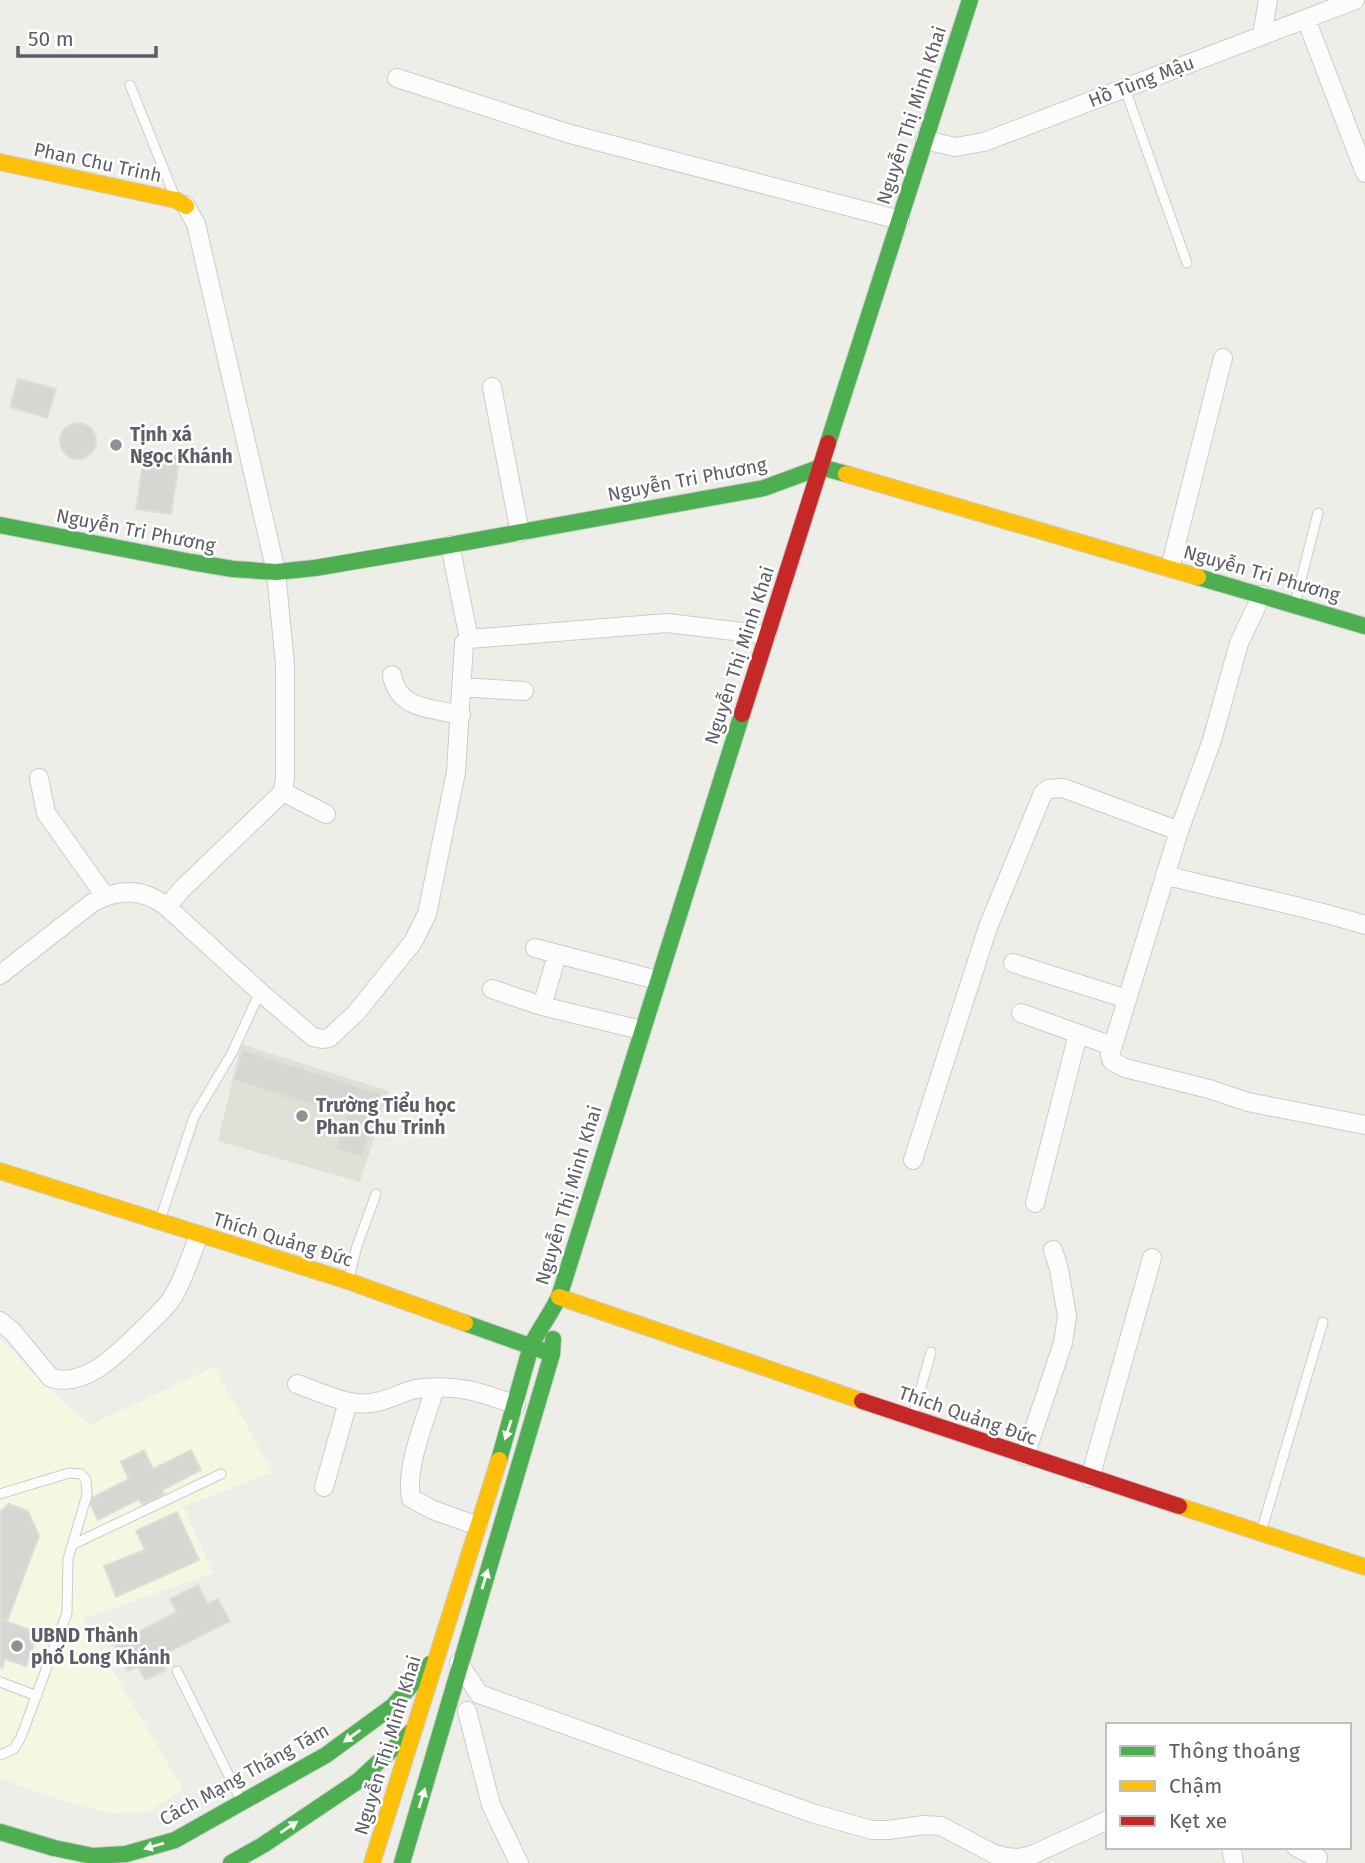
<svg xmlns="http://www.w3.org/2000/svg" width="1365" height="1863" viewBox="0 0 1365 1863" font-family="'Fira Sans',sans-serif">
<style>
.commercial{fill:#f6f7e1}
.education{fill:#dfe0d7}
.building{fill:#d6d6d2;stroke:#deded6;stroke-width:2}
.lines{fill:none;stroke-linecap:round;stroke-linejoin:round}
.lane-casing{stroke:#cbcccb;stroke-width:11}
.street-casing{stroke:#cbcccb;stroke-width:20}
.fast-casing{stroke:#cbcbcb;stroke-width:18}
.slow-casing{stroke:#cbcbcb;stroke-width:18}
.jam-casing{stroke:#cbcbcb;stroke-width:18}
.lane{stroke:#fcfcfc;stroke-width:9}
.street{stroke:#fcfcfc;stroke-width:18}
.fast{stroke:#4caf50;stroke-width:16}
.slow{stroke:#ffc107;stroke-width:16}
.jam{stroke:#c62828;stroke-width:16}
.oneway{fill:#f6fbf6}
.poi-dot{fill:#8f9094;stroke:#fff;stroke-width:2.5}
.labels{text-anchor:middle;stroke-width:5;stroke-linejoin:round;paint-order:stroke}
.street-label{font-size:19px;fill:#5c5e67;stroke:#fff}
.poi-label{font-size:19px;font-weight:bold;fill:#5c5e67;stroke:#fff;text-anchor:start}
</style>
<rect width="100%" height="100%" fill="#eeeee8"/>
<path class="commercial" d="M0 1339 70 1408 90 1425 214 1367 273 1472 183 1507 213 1573 82 1619 183 1789 149 1812 109 1813 66 1802 0 1778Z"/>
<path class="education" d="M241 1044 389 1091 360 1182 218 1141Z"/>
<path class="building" d="M18 379 56 389 47 418 10 407Z
M60 441a18 18 0 1 1 36 0a18 18 0 1 1-36 0Z
M145 450 180 455 171 514 136 509Z
M243 1050 382 1094 362 1157 336 1149 347 1116 233 1080Z
M144 1450 153 1469 191 1450 201 1470 162 1490 164 1494 142 1505 139 1499 98 1520 88 1500 129 1479 121 1462Z
M9 1504 28 1511 39 1536 7 1621 0 1619V1512Z
M177 1512 199 1560 116 1597 104 1566 145 1550 136 1531Z
M198 1585 207 1604 218 1599 230 1621 159 1657 166 1670 145 1680 138 1666 128 1671 114 1644 177 1612 170 1599Z
M0 1619 38 1633 26 1666 5 1659 2 1668 0 1667Z"/>
<g class="lines">
<g class="lane-casing">
<path id="lane" d="M130 85 174 195
M1125 89 1187 263
M1295 603 1318 513
M160 1220 194 1117 232 1053 260 992
M349 1278 357 1246 376 1194
M913 1416 931 1352
M0 1494 69 1473 81 1474 86 1480 87 1495 68 1559 67 1613 21 1737 14 1749 0 1755
M1261 1532 1323 1322
M74 1544 221 1474
M177 1671 242 1802
M0 1682 37 1696"/>
</g>
<g class="street-casing">
<path id="street" d="M1306 19 1365 173
M1262 35 1268 0
M397 78 570 134 900 220
M925 140 955 147 984 142 1355 0
M492 387 520 533
M450 545 469 639
M1170 568 1223 358
M1262 595 1239 643 1212 740 1179 831 1110 1055 1112 1061 1125 1068 1209 1089 1248 1102 1365 1125
M392 675C398 710 431 708 461 715
M461 687 524 691
M39 778 46 813 105 896
M283 792 326 814
M1165 875C1232 893 1300 904 1365 925
M167 907 181 890 283 792 285 777V665L276 572 196 224 186 206
M535 948 657 980
M1013 963 1127 999
M0 975 92 903C118 888 143 888 167 907L260 992 313 1037 322 1039 329 1038 356 1013 413 942 427 914 456 772 464 643 469 639 667 623 767 635
M492 989 542 1006 641 1030
M542 1006 557 955
M1021 1013 1112 1046
M913 1160 988 927 1043 793 1048 789 1063 788 1179 831
M1035 1203 1078 1034
M0 1321 12 1331 51 1378C85 1388 116 1355 138 1334 151 1321 165 1310 174 1295 185 1276 191 1255 199 1235
M297 1384C320 1392 346 1406 370 1403 386 1402 401 1392 416 1389 455 1383 480 1392 516 1405
M435 1388C426 1419 405 1466 411 1498L433 1510 478 1526
M1025 1456 1063 1343 1067 1316 1059 1269 1053 1250
M1090 1478 1152 1258
M324 1487 348 1402
M459 1663 479 1694 812 1813 872 1830H888L924 1825 941 1826 994 1854 1006 1857 1018 1858 1032 1855 1108 1820
M467 1711 491 1805 519 1863
M1231 1847 1234 1863
M1296 1847 1318 1858"/>
</g>
<g class="fast-casing">
<path id="fast" d="M828 443 970 0
M0 525 191 562 233 569 276 572 315 568 450 545 764 488 821 467 846 474
M1198 577 1365 626
M465 1323 552 1354
M499 1460 531 1346C539 1329 550 1315 559 1297L742 714
M0 1832 54 1848 93 1856 126 1854 175 1840 326 1755 393 1706 430 1664
M231 1863 263 1845 358 1781 413 1730
M402 1863 552 1354 553 1339"/>
</g>
<g class="slow-casing">
<path id="slow" d="M0 162 176 200 186 206
M846 474 1198 577
M0 1171 348 1281 465 1323
M559 1297 862 1401
M1179 1506 1365 1567
M372 1863 499 1460"/>
</g>
<g class="jam-casing">
<path id="jam" d="M742 714 828 443
M862 1401 1179 1506"/>
</g>
<use href="#lane" class="lane"/>
<use href="#street" class="street"/>
<use href="#fast" class="fast"/>
<use href="#slow" class="slow"/>
<use href="#jam" class="jam"/>
</g>
<defs><path id="oneway-solid" d="M-6-.8H1V-3.2L6.5 0L1 3.2V.8H-6Z" transform="scale(1.75)"/></defs>
<g class="oneway">
<use href="#oneway-solid" transform="translate(508 1430) rotate(108)"/>
<use href="#oneway-solid" transform="translate(485 1579) rotate(-73)"/>
<use href="#oneway-solid" transform="translate(352 1736) rotate(144)"/>
<use href="#oneway-solid" transform="translate(422 1798) rotate(-73)"/>
<use href="#oneway-solid" transform="translate(289 1827) rotate(-34)"/>
<use href="#oneway-solid" transform="translate(154 1846) rotate(164)"/>
</g>
<g class="poi-dot">
<circle cx="116" cy="445" r="7"/>
<circle cx="302" cy="1116" r="7"/>
<circle cx="17" cy="1646" r="7"/>
</g>
<g class="labels">
<g class="street-label">
<text transform="translate(1141 81) rotate(-21)" y="7">Hồ Tùng Mậu</text>
<text transform="translate(911 115) rotate(-72)" y="7">Nguyễn Thị Minh Khai</text>
<text transform="translate(98 162) rotate(12)" y="7">Phan Chu Trinh</text>
<text transform="translate(687 479) rotate(-11)" y="7">Nguyễn Tri Phương</text>
<text transform="translate(136 530) rotate(11)" y="7">Nguyễn Tri Phương</text>
<text transform="translate(1262 573) rotate(16)" y="7">Nguyễn Tri Phương</text>
<text transform="translate(739 655) rotate(-72)" y="7">Nguyễn Thị Minh Khai</text>
<text transform="translate(568 1195) rotate(-73)" y="7">Nguyễn Thị Minh Khai</text>
<text transform="translate(283 1239) rotate(17)" y="7">Thích Quảng Đức</text>
<text transform="translate(968 1415) rotate(19)" y="7">Thích Quảng Đức</text>
<text transform="translate(387 1745) rotate(-73)" y="7">Nguyễn Thị Minh Khai</text>
<text transform="translate(244 1774) rotate(-29)" y="7">Cách Mạng Tháng Tám</text>
</g>
<g class="poi-label">
<text x="130" y="441">Tịnh xá<tspan x="130" dy="22">Ngọc Khánh</tspan></text>
<text x="316" y="1112">Trường Tiểu học<tspan x="316" dy="22">Phan Chu Trinh</tspan></text>
<text x="31" y="1642">UBND Thành<tspan x="31" dy="22">phố Long Khánh</tspan></text>
</g>
</g>
<rect x="1106" y="1723" width="245" height="126" fill="#ffffff" stroke="#bebfc2" stroke-width="2"/>
<rect x="1120" y="1746" width="35" height="10" fill="#4caf50" stroke="#bebfc2" stroke-width="2"/>
<text x="1169" y="1758" font-size="21" fill="#5c5e67">Thông thoáng</text>
<rect x="1120" y="1781" width="35" height="10" fill="#ffc107" stroke="#bebfc2" stroke-width="2"/>
<text x="1169" y="1793" font-size="21" fill="#5c5e67">Chậm</text>
<rect x="1120" y="1816" width="35" height="10" fill="#c62828" stroke="#bebfc2" stroke-width="2"/>
<text x="1169" y="1828" font-size="21" fill="#5c5e67">Kẹt xe</text>
<path d="M18 46v10h138v-10" fill="none" stroke="#5c5e67" stroke-width="3.5"/>
<text x="28" y="46" font-size="21" fill="#5c5e67" stroke="#ffffff" stroke-width="5" paint-order="stroke">50 m</text>
</svg>
